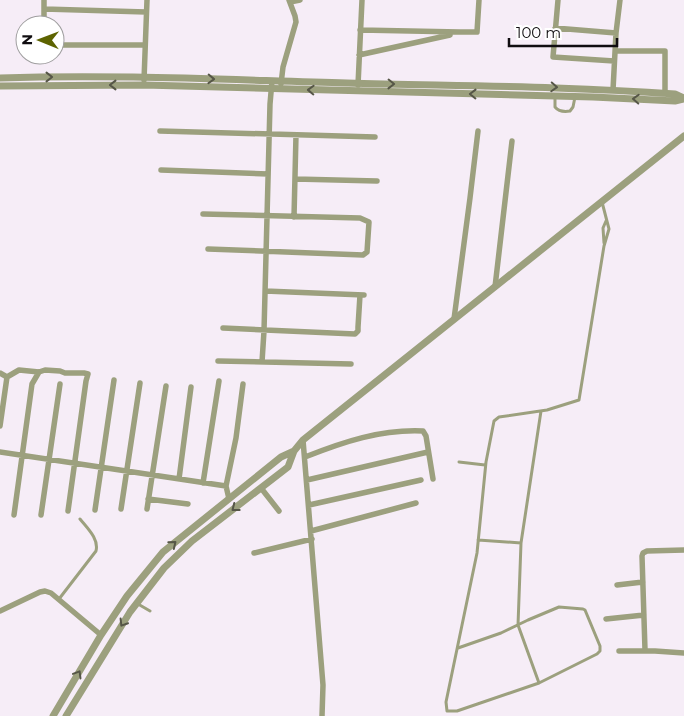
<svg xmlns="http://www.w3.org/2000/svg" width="684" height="716" viewBox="0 0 684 716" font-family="Montserrat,sans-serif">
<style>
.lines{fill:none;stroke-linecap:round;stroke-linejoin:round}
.service{stroke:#9ca07e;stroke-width:3}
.minor{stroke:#9ca07e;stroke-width:5.5}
.tertiary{stroke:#9ca07e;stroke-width:7}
.oneway{stroke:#565647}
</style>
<rect width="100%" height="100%" fill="#f6edf7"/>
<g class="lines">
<path class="service" d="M555 96V107C559 112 564 112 570 111L573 107 575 97
M604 243 603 228 606 221
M459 462 485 465
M478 540 521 543
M59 599 96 551C99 539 88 529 80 519
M138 604 150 611
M458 648 501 633 528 620 559 607 583 609 585 610 600 646V651L597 654 539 683 457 711H447L446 702 477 553 486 462 494 421 499 417 547 410 579 400 604 246 609 229 602 202
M539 683 518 625 521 543 541 411"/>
<path class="minor" d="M558 0 553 57 614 61
M290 2 300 0
M44 9 146 12
M44 25V0
M555 28 616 33
M360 30 460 32H477L479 0
M55 45H145
M615 51H665V93
M359 55 450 35
M144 80 147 0
M281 84 283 67 296 22 295 16 289 0
M358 85 362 0
M613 90 616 33 620 0
M160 131 375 137
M161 170 268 174
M295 179 377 181
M203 214 360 218 369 222 367 252 363 255 208 249
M294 217 296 135
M495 287 512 141
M265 291 364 295
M454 319 470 198 478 131
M223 328 355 334 358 331V327L360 295
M218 361 351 364
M262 362 264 331 270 104 272 81
M0 373 7 377 19 370 39 372 45 370 60 371 65 373H84L88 374 86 381 68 511
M0 426 7 377
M303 440 323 685 322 716
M0 452 226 486
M305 457C343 442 381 429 423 431L426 436 433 479
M179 479 191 387
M307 480 428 452
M203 483 219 381
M261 488 279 511
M148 499 188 504
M229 499 226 486 236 438 243 384
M309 505 421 480
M121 509 140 383
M147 509 166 386
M95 510 114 380
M14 515 32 384 39 372
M41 515 60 384
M311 531 416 503
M254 553 312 539
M617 585 643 582
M0 611 40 592 45 591 51 593 101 635
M606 619 644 615
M645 650 642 556 643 553 647 551 684 550
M619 651H655L684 653"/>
<path class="tertiary" d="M0 78C116 74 231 80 347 83 457 86 566 86 675 94L684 98
M0 86 144 85 593 97 675 101 684 99
M53 716 101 635 127 596 163 552 281 457 294 451
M66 716 130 612 164 568 192 541 288 467 294 451 303 440 684 136"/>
</g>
<defs><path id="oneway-chevron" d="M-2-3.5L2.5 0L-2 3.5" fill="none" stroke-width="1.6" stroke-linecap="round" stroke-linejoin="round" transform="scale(1.25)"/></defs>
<g class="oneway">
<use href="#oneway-chevron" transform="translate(49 77)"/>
<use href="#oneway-chevron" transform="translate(211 79) rotate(2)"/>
<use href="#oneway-chevron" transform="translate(391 84) rotate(1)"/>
<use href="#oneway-chevron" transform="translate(113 85) rotate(-180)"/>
<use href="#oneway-chevron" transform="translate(554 87) rotate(3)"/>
<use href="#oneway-chevron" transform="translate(311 90) rotate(-178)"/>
<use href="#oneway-chevron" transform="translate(473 94) rotate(-179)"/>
<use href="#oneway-chevron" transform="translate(636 99) rotate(-177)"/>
<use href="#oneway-chevron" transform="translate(235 508) rotate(142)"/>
<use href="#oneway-chevron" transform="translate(173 544) rotate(-39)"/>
<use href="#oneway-chevron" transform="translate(123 623) rotate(122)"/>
<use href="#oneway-chevron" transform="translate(78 674) rotate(-59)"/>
</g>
<g transform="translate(40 40) rotate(271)"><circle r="24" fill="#ffffff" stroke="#9f9e9f"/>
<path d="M0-4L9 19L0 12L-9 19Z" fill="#5d6300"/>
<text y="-8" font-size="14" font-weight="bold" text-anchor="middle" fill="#100d10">N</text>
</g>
<path d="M509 38v8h108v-8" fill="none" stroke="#100d10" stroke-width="2.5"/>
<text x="516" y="38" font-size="15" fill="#100d10" stroke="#ffffff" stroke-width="4" paint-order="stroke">100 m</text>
</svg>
